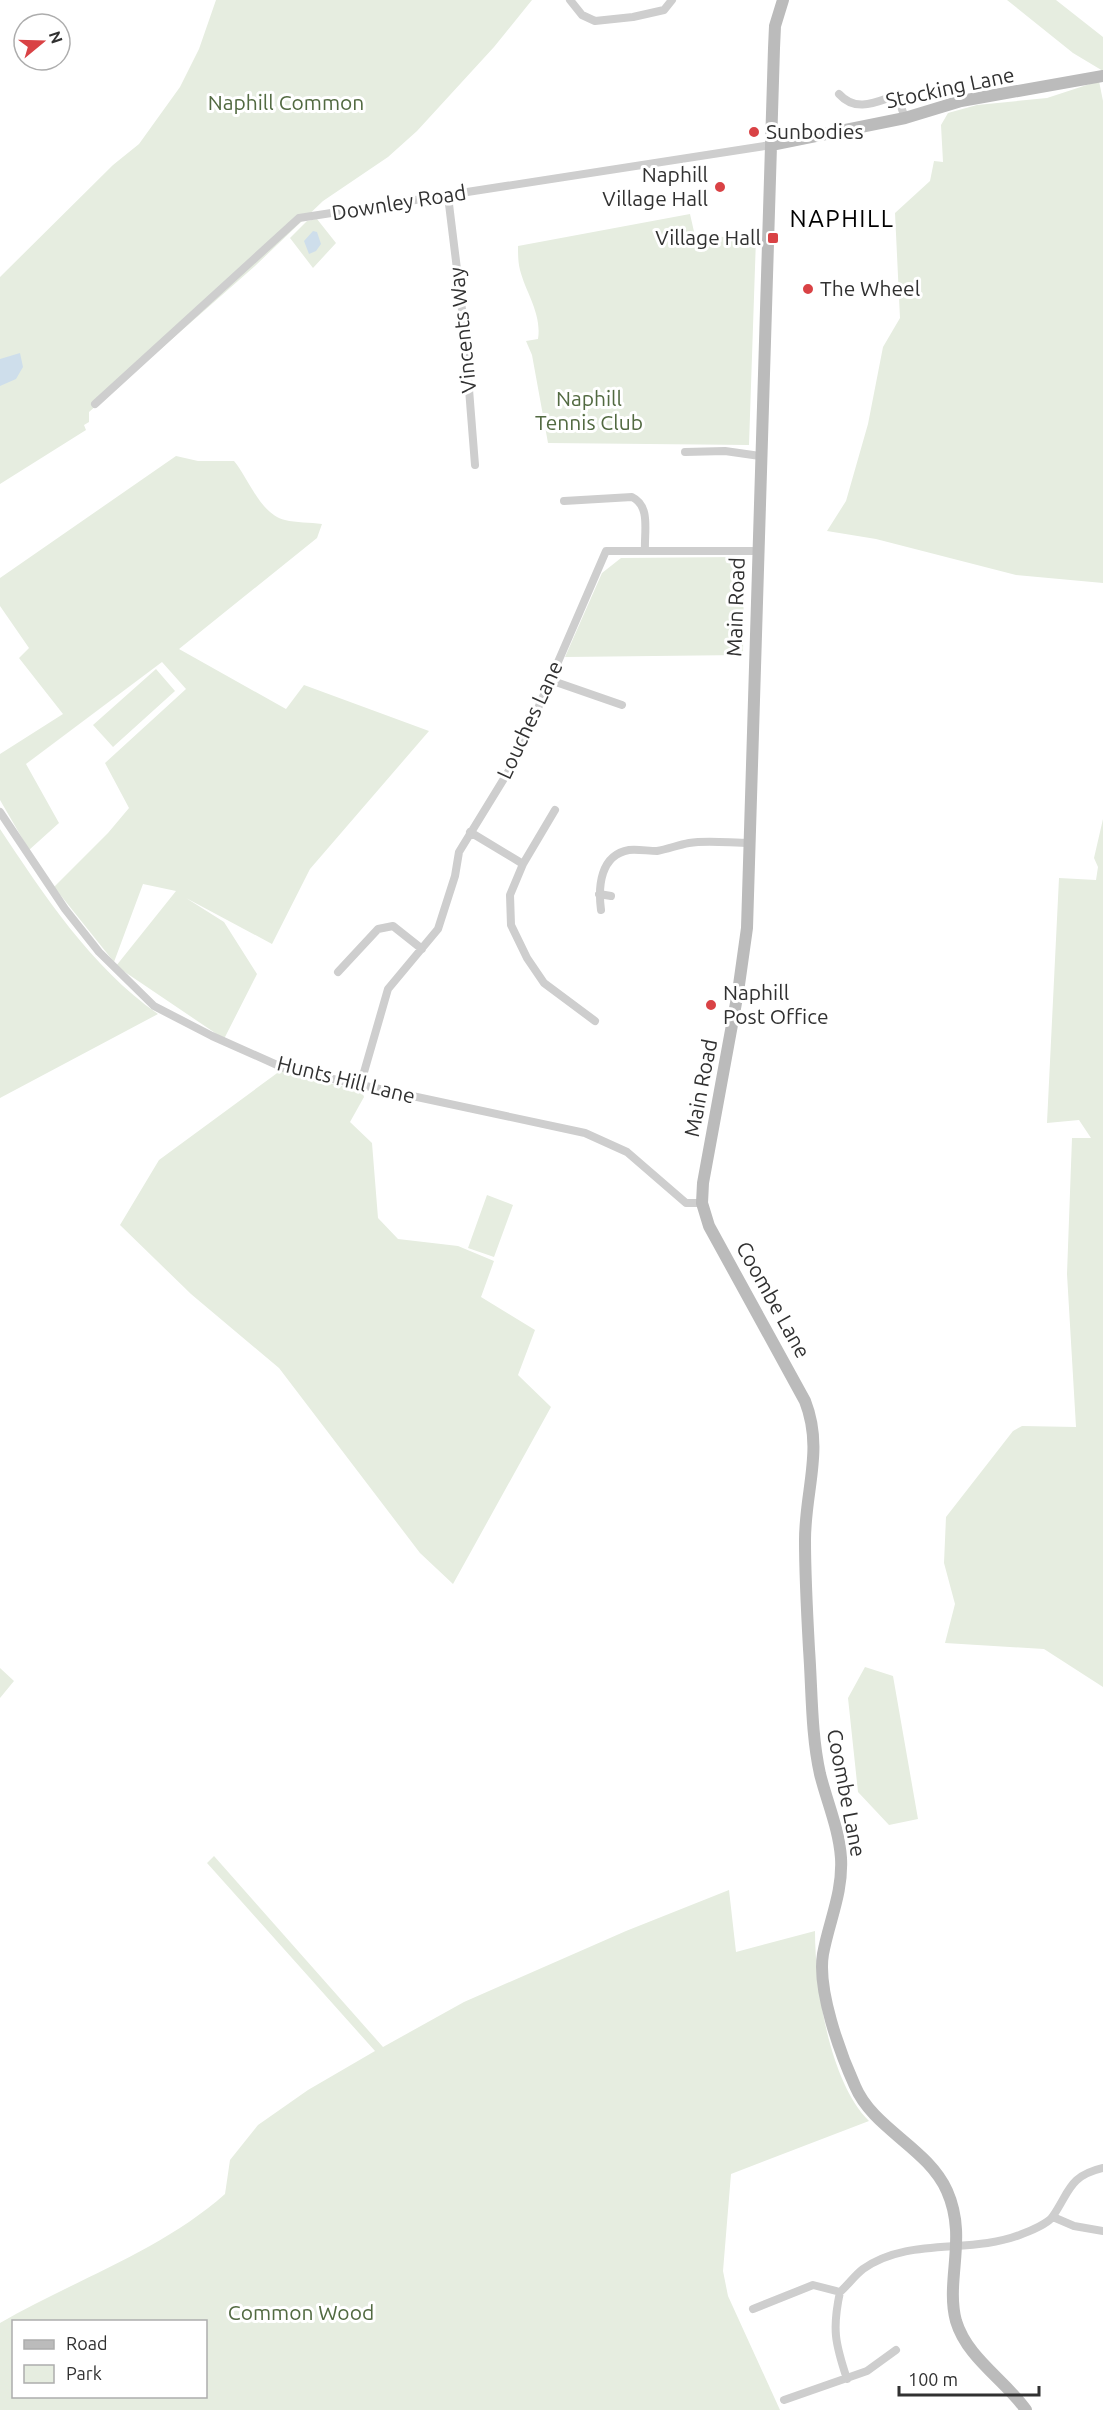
<svg xmlns="http://www.w3.org/2000/svg" width="1103" height="2410" viewBox="0 0 1103 2410" font-family="Ubuntu,sans-serif">
<style>
.green{fill:#e6ede0;fill-rule:evenodd}
.water{fill:#cedeeb}
.lines{fill:none;stroke-linecap:round;stroke-linejoin:round}
.street{stroke:#cecece;stroke-width:8}
.secondary{stroke:#bbb;stroke-width:12}
.poi-dot{fill:#d94245;stroke:#fff;stroke-width:2}
.labels{text-anchor:middle;stroke-width:6;stroke-linejoin:round;paint-order:stroke}
.street-label{font-size:21px;fill:#313131;stroke:#fff}
.park-label{font-size:21px;fill:#526a41;stroke:#fff}
.poi-label{font-size:21px;fill:#313131;stroke:#fff;text-anchor:start}
.quarter-label{font-size:24px;letter-spacing:1.5px;fill:#000;stroke:#fff}
</style>
<rect width="100%" height="100%" fill="#fff"/>
<path class="green" d="M216 0H532L494 47 417 131 388 157 323 201 255 266 89 412V422L84 425 86 430 0 484V277L113 165 139 144 180 87 199 49Z
M1007 0H1056L1103 37V71L1073 53Z
M1099 81 1103 101V583L1016 575 876 539 827 531 846 501 868 424 883 347 900 318 895 213 930 181 934 161 943 162 941 125 948 113 977 105 1047 98Z
M690 214 695 236 756 238 749 445 548 443 532 355 526 341 538 339C542 314 526 293 520 270 518 262 518 254 518 246Z
M317 219 336 243 313 268 290 238 307 221Z
M176 456 198 461H234C249 479 260 514 285 520 296 523 310 522 322 524L317 538 179 649 286 709 304 685 429 731 310 869 272 944 186 898 224 922 257 974 224 1039 116 966 176 891 143 884 114 962 54 887 108 833 129 808 105 763 186 689 162 662 26 764 59 823 29 850 0 800V754L63 714 19 658 29 648 0 606V578Z
M737 557 744 578 743 655 565 657 602 573 621 558Z
M156 669 175 691 113 747 93 725Z
M1103 819V1687L1044 1649 945 1643 955 1604 944 1563 946 1517 1013 1431 1022 1426 1076 1427 1067 1274 1072 1138H1091L1079 1120 1047 1123 1059 878 1096 880 1098 867 1094 858Z
M0 829C44 895 91 967 158 1014L0 1098Z
M280 1071 362 1091 364 1097 350 1122 372 1143 378 1218 398 1239 458 1246 494 1261 481 1297 535 1330 518 1375 551 1407 453 1584 420 1553 279 1368 191 1294 120 1225 159 1160Z
M487 1195 513 1205 494 1257 468 1248Z
M865 1667 893 1676 918 1819 889 1825 858 1792 848 1698Z
M0 1668 14 1681 0 1698Z
M214 1856 383 2047 464 2002 626 1931 729 1890 736 1952 815 1931C815 1987 829 2081 869 2121L731 2174 723 2271 728 2296 780 2410H0V2323C74 2280 161 2251 225 2194L230 2160 258 2125 308 2090 375 2051 207 1863ZM14 2322H206V2396H14Z"/>
<path class="water" d="M313 231 317 232 321 244 316 251 309 254 304 241Z
M20 353 23 367 16 379 0 386V359Z"/>
<g class="lines">
<path class="street" d="M570 0 582 15 595 21 633 17 664 10 672 0
M839 94C856 113 876 102 897 95L905 118
M448 196 464 326 475 465
M95 404 299 218 771 145
M685 452 725 451 760 456
M564 501 632 497C651 506 644 532 645 550
M550 680 622 705
M0 812 65 909 99 952 154 1006 212 1036 286 1069 585 1133 627 1152 686 1203H702
M470 832 523 864 510 895 511 925 527 958 544 983 595 1021
M523 864 555 810
M599 894 611 896
M601 910C598 887 600 855 629 850 638 849 648 851 657 851 668 849 678 845 689 843 708 840 730 843 750 843
M338 972 378 929 393 926 422 949
M360 1086 388 989 438 929 455 876 459 852 516 759 606 551H757
M1053 2217 1074 2226 1103 2231
M840 2292C832 2329 835 2343 847 2379
M753 2309 813 2285 840 2292C848 2285 855 2275 863 2269 910 2236 971 2255 1022 2234 1030 2231 1049 2223 1053 2216 1070 2191 1069 2176 1103 2168
M784 2400 867 2371 896 2350"/>
<path class="secondary" d="M783 0 775 26 774 48 747 928 738 992 703 1183 702 1203 709 1226 805 1401C824 1449 805 1490 805 1540 805 1576 807 1613 809 1649 812 1690 811 1733 820 1774 827 1802 839 1829 841 1858 843 1893 829 1921 823 1954 817 1990 840 2053 855 2086 873 2129 928 2148 947 2191 968 2238 945 2280 956 2321 967 2358 1005 2380 1026 2410
M771 145 905 118 961 101 1103 76"/>
</g>
<g class="poi-dot">
<circle cx="754" cy="132" r="6"/>
<circle cx="720" cy="187" r="6"/>
<rect x="767" y="232" width="12" height="12" rx="3"/>
<circle cx="808" cy="289" r="6"/>
<circle cx="711" cy="1005" r="6"/>
</g>
<g class="labels">
<g class="street-label">
<text transform="translate(950 88) rotate(-12)" y="7">Stocking Lane</text>
<text transform="translate(399 203) rotate(-9)" y="7">Downley Road</text>
<text transform="translate(463 330) rotate(-96)" y="7">Vincents Way</text>
<text transform="translate(736 607) rotate(-88)" y="7">Main Road</text>
<text transform="translate(530 720) rotate(-65)" y="7">Louches Lane</text>
<text transform="translate(346 1080) rotate(14)" y="7">Hunts Hill Lane</text>
<text transform="translate(701 1088) rotate(-79)" y="7">Main Road</text>
<text transform="translate(773 1300) rotate(61)" y="7">Coombe Lane</text>
<text transform="translate(846 1793) rotate(79)" y="7">Coombe Lane</text>
</g>
<g class="park-label">
<text x="286" y="110">Naphill Common</text>
<text x="589" y="406">Naphill<tspan x="589" dy="24">Tennis Club</tspan></text>
<text x="301" y="2320">Common Wood</text>
</g>
<g class="poi-label">
<text x="766" y="139">Sunbodies</text>
<text x="708" y="182" text-anchor="end">Naphill<tspan x="708" dy="24">Village Hall</tspan></text>
<text x="761" y="245" text-anchor="end">Village Hall</text>
<text x="820" y="296">The Wheel</text>
<text x="723" y="1000">Naphill<tspan x="723" dy="24">Post Office</tspan></text>
</g>
<g class="quarter-label">
<text x="842" y="227">NAPHILL</text>
</g>
</g>
<rect x="12" y="2320" width="195" height="78" fill="#ffffff" stroke="#adadad" stroke-width="1.5"/>
<rect x="24" y="2340" width="30" height="9" fill="#bbbbbb" stroke="#adadad" stroke-width="1.5"/>
<text x="66" y="2350" font-size="18" fill="#313131">Road</text>
<rect x="24" y="2365" width="30" height="18" fill="#e6ede0" stroke="#adadad" stroke-width="1.5"/>
<text x="66" y="2380" font-size="18" fill="#313131">Park</text>
<g transform="translate(42 42) rotate(71)"><circle r="28" fill="#ffffff" stroke="#adadad" stroke-width="1.5"/>
<path d="M0-4.5L10 22L0 15L-10 22Z" fill="#d94245"/>
<text y="-9" font-size="16" font-weight="bold" text-anchor="middle" fill="#313131">N</text>
</g>
<path d="M899 2386v9h140v-9" fill="none" stroke="#313131" stroke-width="3"/>
<text x="908" y="2386" font-size="18" fill="#313131" stroke="#ffffff" stroke-width="4.5" paint-order="stroke">100 m</text>
</svg>
